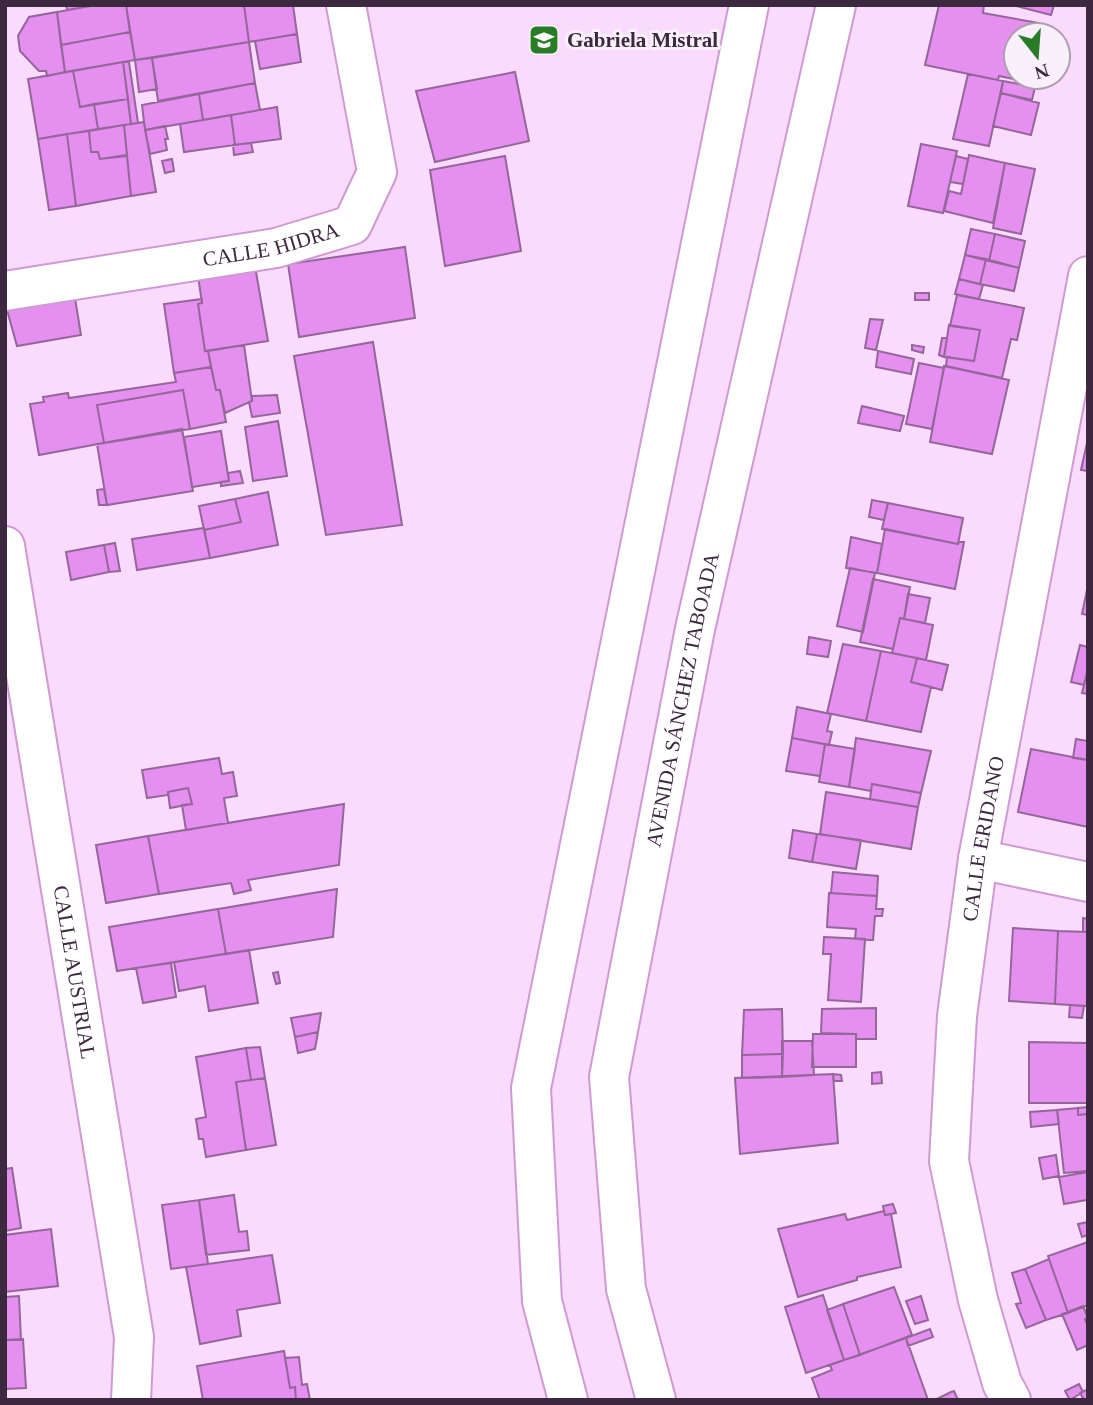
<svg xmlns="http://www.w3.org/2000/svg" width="1093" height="1405" viewBox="0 0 1093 1405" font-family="'Times New Roman',serif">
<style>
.building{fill:#e58ff0;stroke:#94669a;stroke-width:2}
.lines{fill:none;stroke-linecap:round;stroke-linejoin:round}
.minor-casing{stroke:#cd9bd2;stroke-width:42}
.major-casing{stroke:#cd9bd2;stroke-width:42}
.minor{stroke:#fff;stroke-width:38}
.major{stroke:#fff;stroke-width:38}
.labels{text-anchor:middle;stroke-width:6;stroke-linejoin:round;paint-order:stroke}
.poi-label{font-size:21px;font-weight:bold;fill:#3c283f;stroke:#faf0fb;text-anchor:start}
.street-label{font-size:21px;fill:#3c283f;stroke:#faf0fb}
</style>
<rect width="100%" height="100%" fill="#fadafd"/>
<path class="building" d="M66 5H96L67 10Z
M96 5H126L130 32 61 45 57 12Z
M126 5H244L249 42 135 60Z
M244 5H293L297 34 249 42Z
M939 5H984L983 13 1039 23 1037 35H1016V77H1028L1027 82 999 76 998 80 925 65Z
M1012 5H1054L1051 15Z
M57 12 65 72 47 76 46 71H39L20 51 18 36 29 17Z
M130 32 135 60 65 72 61 45Z
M297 34 301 62 260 69 255 41Z
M249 42 255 83 158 101 152 58Z
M152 58 157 89 139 92 135 60Z
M123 62 128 99 80 107 73 71Z
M123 62H129L138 123 131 124Z
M73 71 80 107 94 104 98 129 38 139 28 79Z
M515 72 529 141 435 162 416 91Z
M968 74 1003 81 989 146 953 139Z
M1003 81 1035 87 1032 100 1001 93Z
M255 83 260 110 203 120 199 94Z
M1001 93 1039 103 1031 135 993 126Z
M199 94 203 120 145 130 142 105Z
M128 99 131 124 98 129 94 104Z
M277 107 281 139 235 145 231 115Z
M231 115 235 145 184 152 180 124Z
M144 122 156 192 131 196 124 125Z
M124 125 127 155 100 159 98 152H91L89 131Z
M165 126 168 139H165L167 150 150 154 145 130Z
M89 131 91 152H98L100 159 127 156 131 196 76 206 67 134Z
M67 134 76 206 49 210 38 139Z
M251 143 253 152 234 155 233 145Z
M921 144 957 151 943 213 908 206Z
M969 155 1005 163 993 223 944 211 949 191 961 194Z
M505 156 521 251 445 266 430 170Z
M956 156 968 159 963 184 950 182Z
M172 159 174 171 165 173 162 161Z
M1005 163 1035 169 1021 234 993 228Z
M971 229 995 234 989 261 965 255Z
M995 234 1025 241 1019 268 989 261Z
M405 247 415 318 299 337 288 264Z
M965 255 986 259 980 284 959 279Z
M986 259 1019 268 1014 291 980 284Z
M255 266 268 341 205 351 198 304 202 303 198 276Z
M959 279 983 285 979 299 955 294Z
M915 293H929V300H915Z
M957 295 1024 308 1017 340 1011 339 1002 378 946 366 947 357 974 361 980 330 950 326Z
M75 298 81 335 17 346 7 310Z
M202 299V303L198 304 205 351H208L211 367 174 373 164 304Z
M870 319 883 320 876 350 865 348Z
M949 325 980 330 974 361 944 357Z
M942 338H947L944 357 939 355Z
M373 342 402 525 326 535 294 356Z
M244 345 252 401 225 413 220 390H216L208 351Z
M912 345 924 347 923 353 912 350Z
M878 351 914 359 911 374 876 367Z
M919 363 944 368 932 429 906 424Z
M944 366 1009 380 992 454 930 442Z
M211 367 216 390H220L226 422 190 429 183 390 97 405 104 443 39 455 30 404 44 402 43 397 68 393 69 398 176 382 174 373Z
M183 390 190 429 104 443 97 405Z
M277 395 280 413 252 417 249 402 252 401V396Z
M862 406 904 416 900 431 858 423Z
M278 421 287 476 253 481 245 427Z
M182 429 193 491 107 505 97 444Z
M221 431 229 481 192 487 184 437Z
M1088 438V471L1081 470Z
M240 471 243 483 221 486V482L229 481 228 473Z
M104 489 107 505H99L97 490Z
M268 492 278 545 210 558 204 530 241 522 235 499Z
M235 499 241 522 204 530 199 506Z
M872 500 888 503 884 520 869 517Z
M888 503 963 518 958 544 882 529Z
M204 528 210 558 137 570 132 539Z
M885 529 958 544 959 542H964L955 589 877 573Z
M851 537 882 544 877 573 846 568Z
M115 543 120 571 109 572 104 545Z
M104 545 109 572 71 580 66 552Z
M850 568 875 573 863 632 837 626Z
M873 579 910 587 904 619 900 618 893 649 860 642Z
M1088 585V615L1082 614Z
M908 594 930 598 925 623 904 619Z
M900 618 933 625 926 660 892 653Z
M809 637 831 641 828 657 807 654Z
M843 644 881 651 866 721 827 713Z
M1080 645 1088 647V668L1084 685 1071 682Z
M881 651 917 658 911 682 931 687 921 732 866 721Z
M917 658 948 665 942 690 911 682Z
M1088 668V694L1082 693Z
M797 707 831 714 827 731 832 732 829 745 792 738Z
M792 738 825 744 820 776 786 771Z
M856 738 931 751 921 793 872 784 871 791 849 787Z
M1076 739 1088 741V760L1073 758Z
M825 744 855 749 849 787 819 782Z
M1031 749 1088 760V827L1018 812Z
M219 758 222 774 233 772 237 796 224 798 228 823 186 830 182 805 192 804 188 788 168 792V795L147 798 142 770Z
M872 784 921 793 918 807 870 799Z
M188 788 192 804 170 808 168 792Z
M826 792 918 807 911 849 820 834Z
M344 804 339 865 248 880 251 890 234 894 231 883 159 894 148 836Z
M793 830 817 834 812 862 789 858Z
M817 834 861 840 856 869 812 862Z
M148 836 159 894 106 903 96 845Z
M833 872 878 876 877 896 831 893Z
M337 889 333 937 226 954 218 909Z
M829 893 877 896 876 909H883L882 916H875L873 940 855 939 856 929 827 927Z
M218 909 226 954 117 971 109 927Z
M1083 918 1088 919V932H1083Z
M1013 928 1058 931 1055 1004 1009 1001Z
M1058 931 1088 932V1006L1055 1004Z
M824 937 865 939 861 1002 828 1000 831 954H823Z
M249 950 258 1003 209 1011 205 986 179 991 174 962Z
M171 963 176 997 143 1003 136 968Z
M278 972 280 983 276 984 273 973Z
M1070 1005 1084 1006 1082 1018 1069 1017Z
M876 1008V1039H856V1034L821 1033 822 1009Z
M782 1009 783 1054 742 1055 744 1010Z
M321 1013 318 1032 295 1037 291 1018Z
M318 1032 315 1049 298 1053 295 1037Z
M813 1034H856V1067H812Z
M782 1041H812L814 1075 782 1077Z
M1029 1042 1088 1043V1103H1029Z
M260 1047 265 1078 251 1080 246 1048Z
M246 1048 251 1080 236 1082 246 1150 206 1157 203 1139H199L196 1119 206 1117 196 1057Z
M783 1054 782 1077 742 1078V1055Z
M881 1072 882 1083 872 1084V1073Z
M833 1074 841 1075 842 1081H834Z
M833 1074 838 1143 740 1154 735 1078Z
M265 1078 276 1145 246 1150 236 1082Z
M1088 1107V1114L1078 1115V1108Z
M1078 1108V1115L1088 1114V1171L1064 1173 1057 1110Z
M1057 1110 1059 1124 1031 1127 1030 1112Z
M1056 1155 1059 1176 1043 1179 1039 1158Z
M12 1168 21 1228 5 1231V1169Z
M1088 1172 1087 1200 1064 1204 1059 1177Z
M234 1195 239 1232 247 1231 249 1250 206 1255 199 1200Z
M199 1200 208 1264 171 1269 162 1205Z
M893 1204 896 1213 885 1215 883 1206Z
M884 1211 885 1215 891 1214 901 1267 857 1277V1280L798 1297 778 1229 845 1214 847 1220Z
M1088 1222V1235L1082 1237 1078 1224Z
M51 1229 58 1286 5 1292V1235Z
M1088 1242V1305L1068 1313 1048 1256Z
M272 1255 280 1303 237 1310 241 1336 200 1344 186 1267Z
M1049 1259 1068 1313 1046 1320 1025 1269Z
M1025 1269 1046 1320 1026 1328 1016 1304 1021 1303 1012 1273Z
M894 1287 912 1335 860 1355 843 1304Z
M823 1295 844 1360 806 1373 785 1307Z
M19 1296 21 1340H5V1297Z
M921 1296 928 1320 915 1324 906 1301Z
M843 1304 860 1355 844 1360 827 1310Z
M1083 1306 1088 1318 1085 1319 1088 1327V1345L1077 1350 1062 1314Z
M930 1329 933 1337 908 1346 906 1338Z
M906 1338 928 1400H820L812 1378 832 1370 830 1365Z
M23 1339 26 1388 5 1389V1340Z
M284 1351 290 1388 295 1387 296 1400H203L197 1366Z
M299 1357 302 1385 307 1384 310 1400H296L295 1387 290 1388 285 1358Z
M1079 1384 1083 1392 1070 1400 1065 1391Z
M1088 1389V1400H1084L1080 1393Z
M954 1391 958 1400H935L951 1392Z"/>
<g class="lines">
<g class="minor-casing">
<g id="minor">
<path id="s1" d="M5 291 276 248 352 225 377 172 346 5"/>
<path id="s2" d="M5 546 134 1337 131 1400"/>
<path d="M978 859 1088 882"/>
<path id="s3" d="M1011 1400 1002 1383 978 1300 949 1161 957 1016 978 859 1088 276"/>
</g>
</g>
<g class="major-casing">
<g id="major">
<path d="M568 1400 542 1301 531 1088 749 5"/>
<path id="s4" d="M656 1400 626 1289 609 1077 695 629 836 5"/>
</g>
</g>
<use href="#minor" class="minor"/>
<use href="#major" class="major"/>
</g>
<defs>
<g id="school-square" transform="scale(1.575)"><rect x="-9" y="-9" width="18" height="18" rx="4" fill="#287c28" stroke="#faf0fb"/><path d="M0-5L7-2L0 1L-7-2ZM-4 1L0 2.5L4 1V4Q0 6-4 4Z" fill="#fff"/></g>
</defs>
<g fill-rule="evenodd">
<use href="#school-square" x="544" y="40"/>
</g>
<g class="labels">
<g class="poi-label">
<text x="567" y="47">Gabriela Mistral</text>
</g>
<g class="street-label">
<text dy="7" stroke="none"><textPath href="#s1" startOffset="270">CALLE HIDRA</textPath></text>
<text dy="7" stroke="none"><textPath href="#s4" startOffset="712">AVENIDA SÁNCHEZ TABOADA</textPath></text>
<text dy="7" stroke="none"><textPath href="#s3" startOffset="572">CALLE ERIDANO</textPath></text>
<text dy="7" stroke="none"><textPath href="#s2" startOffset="432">CALLE AUSTRIAL</textPath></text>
</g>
</g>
<rect width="1093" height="1405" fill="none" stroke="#3c283f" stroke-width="14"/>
<g transform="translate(1037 56) rotate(163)"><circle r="33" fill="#faf0fb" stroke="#aea0b0" stroke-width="2"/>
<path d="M0-5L12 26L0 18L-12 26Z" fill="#287c28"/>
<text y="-10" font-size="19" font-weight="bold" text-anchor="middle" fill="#3c283f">N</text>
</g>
</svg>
